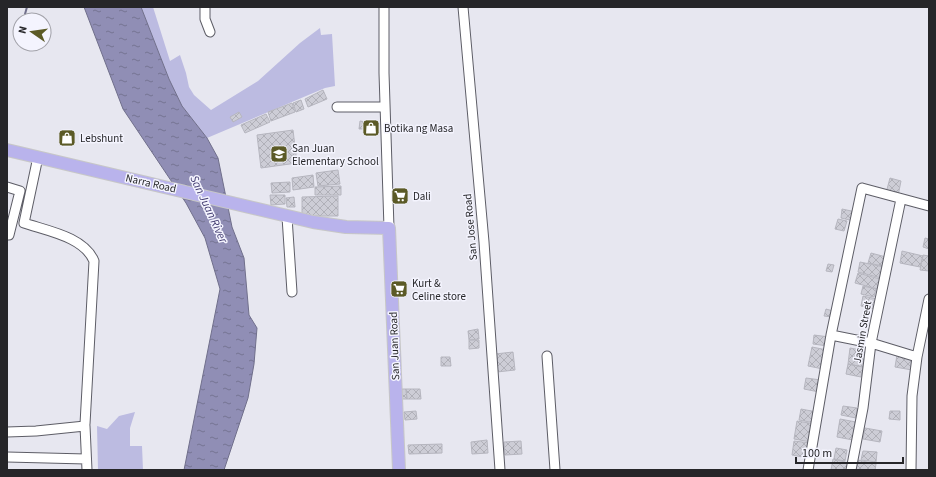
<svg xmlns="http://www.w3.org/2000/svg" width="936" height="477" viewBox="0 0 936 477" font-family="'Source Sans 3',sans-serif">
<style>
.grass{fill:#bcbbe1}
.water{fill:url(#water-ripples);stroke:#706f8b}
.lines{fill:none;stroke-linecap:round;stroke-linejoin:round}
.stream{stroke:#706f8b;stroke-width:2}
.building{fill:url(#building-cross-hatch);stroke:#b6b6bf}
.minor-casing{stroke:#5d5d66;stroke-width:11}
.major-casing{stroke:#c7c7c7;stroke-width:14}
.minor{stroke:#fff;stroke-width:9}
.major{stroke:#b9b3ec;stroke-width:12}
.labels{text-anchor:middle;stroke-width:3;stroke-linejoin:round;paint-order:stroke}
.poi-label{font-size:11px;fill:#262629;stroke:#f4f4fe;text-anchor:start}
.street-label{font-size:11px;fill:#262629;stroke:#f4f4fe}
.water-label{font-size:12px;font-style:italic;fill:#453f73;stroke:#f4f4fe}
</style>
<defs>
<pattern id="water-ripples" width="26" height="14" patternUnits="userSpaceOnUse"><rect width="26" height="14" fill="#908eb5"/><path d="M2 4q2-2 4 0t4 0M15 11q2-2 4 0t4 0" fill="none" stroke="#757493"/></pattern>
<pattern id="building-cross-hatch" width="8" height="8" patternUnits="userSpaceOnUse"><rect width="8" height="8" fill="#cdcdd6"/><path d="M0 0l8 8M0 8l8-8" fill="none" stroke="#b0b0b8"/></pattern>
</defs>
<rect width="100%" height="100%" fill="#e7e7f0"/>
<path class="grass" d="M141 7H153L170 61 180 55 186 73 189 87 194 95 211 110 258 81 300 43 320 28 321 35 332 34 335 86 325 88 207 138 182 106 169 79Z
M135 412 130 428V446H142L143 470H98L97 426 107 429 119 416Z"/>
<path class="water" d="M84 7H141L169 79 182 106 207 138 218 158 232 227 244 258 249 315 257 328 254 364 248 398 224 470H184L220 289 205 238 186 203 123 109Z"/>
<g class="lines">
<path class="stream" d="M25 14 27 7"/>
</g>
<path class="building" d="M323 90 327 99 308 107 305 99Z
M301 100 304 109 296 112 293 103Z
M292 103 295 112 271 121 268 112Z
M239 112 242 117 233 122 230 117Z
M266 114 270 122 245 133 241 125Z
M360 121 366 122 367 129H359Z
M366 122H376V132L367 133Z
M293 130 297 163 261 168 257 135Z
M338 170 340 184 318 186 316 173Z
M313 175 314 187 293 190 292 178Z
M890 178 901 181 898 196 886 193Z
M290 182V192L272 193 271 183Z
M341 186V195H315V187Z
M270 195H285V204L271 205Z
M338 196V216H302V197Z
M294 197 295 207H287L286 198Z
M842 209 856 212 854 221 841 218Z
M838 219 847 221 844 231 835 229Z
M925 238 929 239V249L923 247Z
M902 251 923 256 920 267 900 263Z
M871 253 886 257 883 266 868 263Z
M923 255 929 256V271L920 270Z
M860 262 884 267 881 278 858 272Z
M828 264 834 265 832 272 826 271Z
M858 273 880 279 878 289 855 283Z
M863 286 876 289 874 297 861 294Z
M863 296 877 299 875 309 861 306Z
M826 309 833 311 832 317 824 316Z
M478 329 479 339 469 340 468 331Z
M814 335 829 337 828 346 813 344Z
M469 340H479V348L469 349Z
M812 347 827 350 823 369 808 366Z
M850 348 866 351 863 367 848 364Z
M513 352 515 370 497 372 495 354Z
M897 355 913 357 912 370 895 367Z
M441 357H450L451 366H441Z
M848 364 863 367 861 377 846 374Z
M806 378 821 380 819 392 804 389Z
M402 389H406L407 399H402Z
M406 389H420L421 399H407Z
M843 406 857 408 856 418 841 415Z
M801 409 817 412 815 423 799 420Z
M416 411 417 419 405 420 404 412Z
M890 411H900V420L889 419Z
M840 419 856 422 853 440 837 437Z
M797 421 815 424 811 442 794 439Z
M865 428 882 431 880 442 863 439Z
M487 440 488 453 472 454 471 442Z
M521 441 522 454 505 455 504 442Z
M794 441 811 443 808 458 792 455Z
M442 444V453L409 454 408 445Z
M836 448 847 450 845 461 834 459Z
M863 451 877 452 876 462 861 460Z
M833 459 849 463 847 470H831Z
M858 460 876 464 875 470H856Z"/>
<g class="lines">
<g class="minor-casing">
<path id="minor" d="M205 7V19L210 32
M384 7V73L389 228
M463 7 484 242 500 470
M337 107H385
M38 157 24 223C48 231 84 237 94 261L85 424
M7 187 20 191 9 235H7
M287 217 292 292
M831 335 871 343 917 357
M547 356 555 470
M7 432 36 431 85 426 87 470
M7 457 86 459
M808 470 831 335 862 188 929 206
M851 470 863 408 871 343 901 199
M911 470 912 396 917 357 929 299"/>
</g>
<g class="major-casing">
<path id="major" d="M7 150 313 222 346 227 389 228 399 470"/>
</g>
<use href="#minor" class="minor"/>
<use href="#major" class="major"/>
</g>
<defs>
<g id="shop-square" transform="scale(0.9)"><rect x="-9" y="-9" width="18" height="18" rx="4" fill="#5b5a26" stroke="#f4f4fe"/><path d="M-5-2.5h2.3a2.7 3.5 0 0 1 5.4 0H5L5.5 6h-11ZM-1.5-2.5h3a1.5 2.3 0 0 0-3 0Z" fill="#fff"/></g>
<g id="school-square" transform="scale(0.9)"><rect x="-9" y="-9" width="18" height="18" rx="4" fill="#5b5a26" stroke="#f4f4fe"/><path d="M0-5L7-2L0 1L-7-2ZM-4 1L0 2.5L4 1V4Q0 6-4 4Z" fill="#fff"/></g>
<g id="supermarket-square" transform="scale(0.9)"><rect x="-9" y="-9" width="18" height="18" rx="4" fill="#5b5a26" stroke="#f4f4fe"/><path d="M-6-5.5h2.5l.6 2H6L4.5 2H-2.5L-4.4-4H-6ZM-1.5 3.2a1.3 1.3 0 1 0 .1 0ZM3 3.2a1.3 1.3 0 1 0 .1 0Z" fill="#fff"/></g>
</defs>
<g fill-rule="evenodd">
<use href="#shop-square" x="371" y="128"/>
<use href="#shop-square" x="67" y="138"/>
<use href="#school-square" x="279" y="154"/>
<use href="#supermarket-square" x="400" y="196"/>
<use href="#supermarket-square" x="399" y="289"/>
</g>
<g class="labels">
<g class="poi-label">
<text x="384" y="132">Botika ng Masa</text>
<text x="80" y="142">Lebshunt</text>
<text x="292" y="152">San Juan<tspan x="292" dy="13">Elementary School</tspan></text>
<text x="413" y="200">Dali</text>
<text x="412" y="287">Kurt &amp;<tspan x="412" dy="13">Celine store</tspan></text>
</g>
<g class="street-label">
<text transform="translate(151 183) rotate(13)" y="4">Narra Road</text>
<text transform="translate(470 227) rotate(-95)" y="4">San Jose Road</text>
<text transform="translate(862 332) rotate(-80)" y="4">Jasmin Street</text>
<text transform="translate(394 346) rotate(-92)" y="4">San Juan Road</text>
</g>
<g class="water-label">
<text transform="translate(209 209) rotate(65)" y="4">San Juan River</text>
</g>
</g>
<rect width="936" height="477" fill="none" stroke="#262629" stroke-width="16"/>
<g transform="translate(32 32) rotate(283)"><circle r="19" fill="#f4f4fe" stroke="#a2a2a9"/>
<path d="M0-3L7 15L0 10L-7 15Z" fill="#5b5a26"/>
<text y="-6" font-size="11" font-weight="bold" text-anchor="middle" fill="#262629">N</text>
</g>
<path d="M796 457v6h107v-6" fill="none" stroke="#262629" stroke-width="2"/>
<text x="802" y="457" font-size="12" fill="#262629" stroke="#f4f4fe" stroke-width="3" paint-order="stroke">100 m</text>
</svg>
